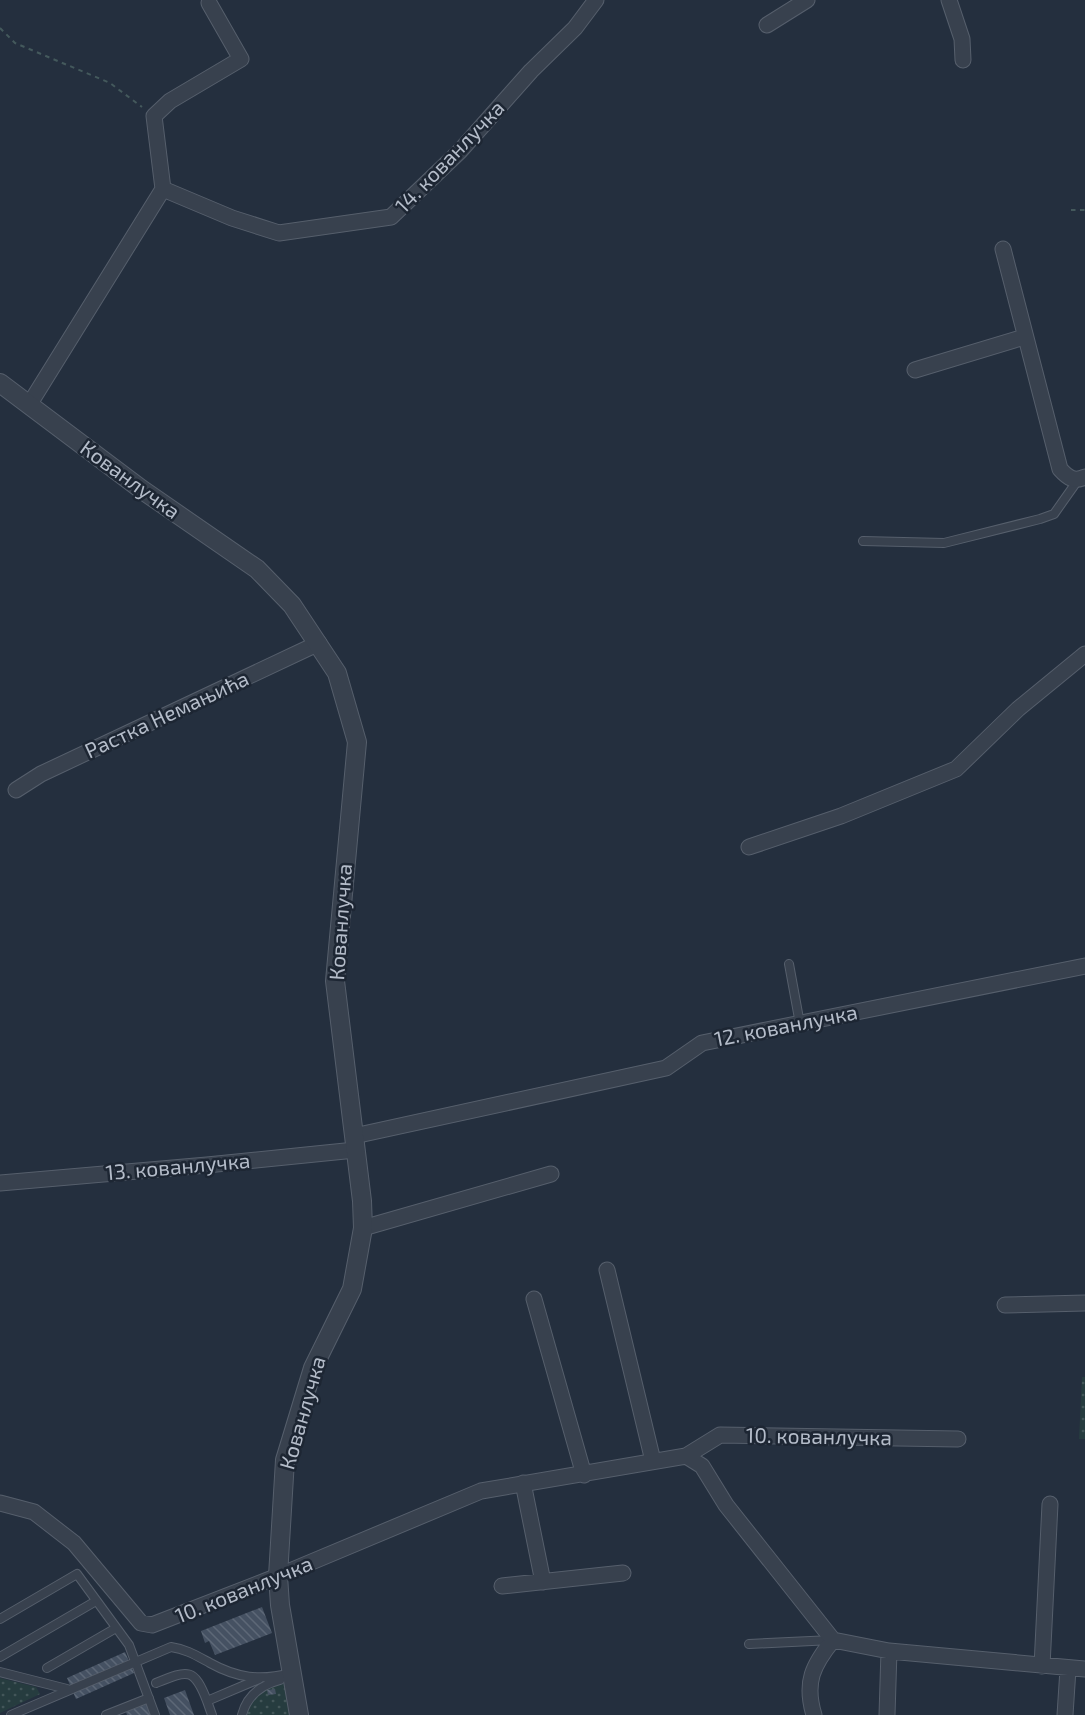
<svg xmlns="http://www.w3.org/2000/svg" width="1085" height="1715" viewBox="0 0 1085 1715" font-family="'Exo 2',sans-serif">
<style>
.grass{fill:url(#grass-dots)}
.building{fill:url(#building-back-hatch)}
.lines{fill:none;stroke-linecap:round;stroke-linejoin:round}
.service-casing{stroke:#565f6c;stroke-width:10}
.minor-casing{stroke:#565f6c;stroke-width:17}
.tertiary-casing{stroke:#565f6c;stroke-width:20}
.path{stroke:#44595c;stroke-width:2;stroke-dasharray:4.5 4.5;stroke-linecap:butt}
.service{stroke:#38414e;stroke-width:8}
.minor{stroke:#38414e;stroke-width:15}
.tertiary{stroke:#38414e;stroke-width:18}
.labels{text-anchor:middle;stroke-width:5;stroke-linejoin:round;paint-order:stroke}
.street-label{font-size:21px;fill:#b4bcc9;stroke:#1d2633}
</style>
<defs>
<pattern id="grass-dots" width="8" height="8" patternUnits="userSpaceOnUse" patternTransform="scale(1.5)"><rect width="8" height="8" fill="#263c3f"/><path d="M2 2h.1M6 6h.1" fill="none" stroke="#435659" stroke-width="1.8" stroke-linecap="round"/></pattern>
<pattern id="building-back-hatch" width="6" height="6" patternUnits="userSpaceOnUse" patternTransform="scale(1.5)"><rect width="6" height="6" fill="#455162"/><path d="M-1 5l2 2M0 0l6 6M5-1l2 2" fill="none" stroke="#5d6877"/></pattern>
</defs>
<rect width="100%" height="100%" fill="#242f3e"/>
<path class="grass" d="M1082 1377H1085V1439H1079Z
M0 1678 36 1687 40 1694 0 1713Z
M291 1678 299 1715H242C249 1694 271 1683 291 1678Z"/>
<path class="building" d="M262 1607 272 1633 215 1655 209 1641 205 1643 201 1631Z
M125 1652 134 1673 76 1699 67 1678Z
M275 1689 276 1694 268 1695 267 1690Z
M185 1690 194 1715H170L164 1698Z
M147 1704 151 1715H127L126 1712Z"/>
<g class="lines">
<g class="service-casing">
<path id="service" d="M863 541 944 543 1040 519 1054 514 1078 480
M789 964 800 1024
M0 1619 77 1574 129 1645 155 1715
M749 1644 832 1640
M0 1657 96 1601
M47 1668 116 1628
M0 1672 67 1689
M156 1683C188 1670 194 1667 207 1701
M11 1715 171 1647C186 1649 197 1656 210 1663 237 1678 260 1681 291 1673
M106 1715 149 1698
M212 1715 207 1701 259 1679
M242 1715C247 1695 261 1685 280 1680"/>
</g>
<g class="minor-casing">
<path id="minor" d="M949 0 962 39 963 60
M767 25 807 0
M163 189 154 116 170 101 241 59 209 3
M1003 249 1060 469C1068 478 1074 482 1085 477
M915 370 1024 337
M29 405 163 189 232 218 279 233 391 217 460 151 531 71 575 28 596 0
M16 790 41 774 319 643
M749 847 841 816 956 769 1018 709 1085 654
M354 1136 666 1068 702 1043 1085 966
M0 1183 207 1165 355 1150
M363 1228 551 1174
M607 1270 653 1461
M534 1299 584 1475
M1005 1305 1085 1303
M686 1456 720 1435 958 1439
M523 1483 543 1582
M0 1503 34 1512 74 1543 141 1623 152 1625 278 1576 481 1491 686 1456 702 1466 726 1505 833 1640 889 1651 1085 1669
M502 1586 623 1573
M1042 1666 1050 1504
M814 1715C804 1682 813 1665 833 1640
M887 1715 889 1651
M1065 1715 1068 1669"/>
</g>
<g class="tertiary-casing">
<path id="tertiary" d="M0 383 141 489 257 569 292 605 337 673 357 742 335 981 362 1201 363 1228 352 1289 313 1368 285 1460 278 1576 280 1605 299 1715"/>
</g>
<path class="path" d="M0 28 15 43 110 83 142 107
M1071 210H1085"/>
<use href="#service" class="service"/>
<use href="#minor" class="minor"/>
<use href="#tertiary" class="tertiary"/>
</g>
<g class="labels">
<g class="street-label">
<text transform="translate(450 157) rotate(-46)" y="7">14. кованлучка</text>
<text transform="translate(130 480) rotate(36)" y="7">Кованлучка</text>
<text transform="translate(167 715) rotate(-25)" y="7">Растка Немањића</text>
<text transform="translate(341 922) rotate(-86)" y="7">Кованлучка</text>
<text transform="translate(786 1026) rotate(-11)" y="7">12. кованлучка</text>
<text transform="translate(178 1167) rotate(-5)" y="7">13. кованлучка</text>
<text transform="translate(303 1413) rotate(-74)" y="7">Кованлучка</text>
<text transform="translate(819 1437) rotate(1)" y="7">10. кованлучка</text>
<text transform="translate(244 1590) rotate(-22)" y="7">10. кованлучка</text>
</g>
</g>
</svg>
